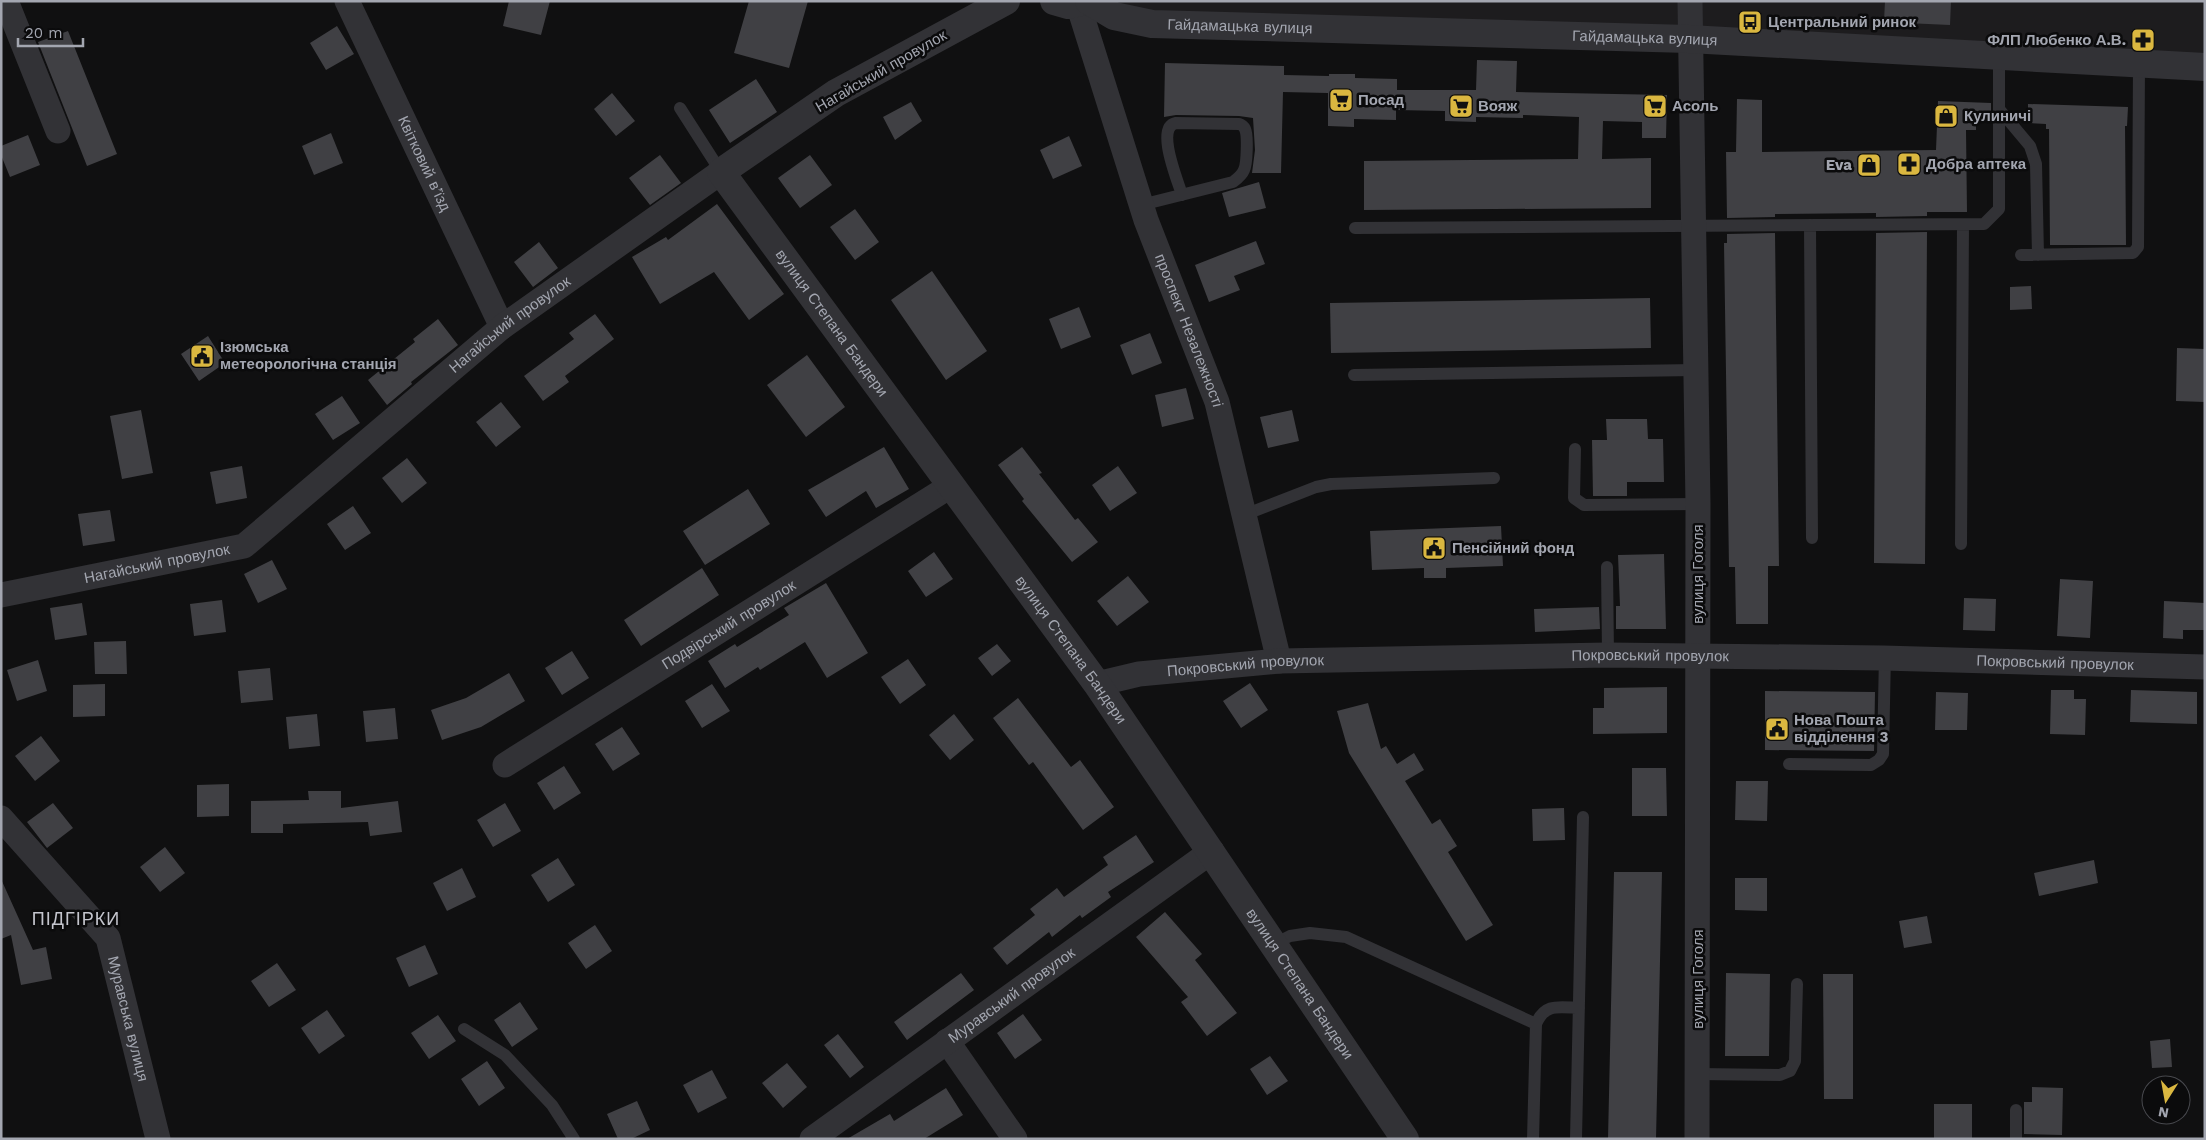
<svg xmlns="http://www.w3.org/2000/svg" width="2206" height="1140" viewBox="0 0 2206 1140" font-family="'Work Sans',sans-serif">
<style>
.built{fill:#1d1c1e}
.building{fill:#404044}
.lines{fill:none;stroke-linecap:round;stroke-linejoin:round}
.service{stroke:#323236;stroke-width:12}
.minor{stroke:#323236;stroke-width:25}
.tertiary{stroke:#323236;stroke-width:28}
.labels{text-anchor:middle;stroke-width:5;stroke-linejoin:round;paint-order:stroke}
.poi-label{font-size:15px;font-weight:bold;fill:#a3a6b0;stroke:#0b0b0c;text-anchor:start}
.street-label{font-size:15px;fill:#a3a6b0;stroke:#0b0b0c}
.quarter-label{font-size:18px;letter-spacing:1px;fill:#c4c5cd;stroke:#0b0b0c}
</style>
<rect width="100%" height="100%" fill="#101011"/>
<path class="built" d="M1089 1H2205V67L1152 24Z"/>
<path class="building" d="M509 1H550L541 35 503 26Z
M749 1H808L789 68 734 53Z
M1885 1H1951L1950 25 1884 22Z
M337 26 354 54 326 70 310 43Z
M68 31 117 154 87 166 38 42Z
M1477 60 1517 61 1516 92 1667 95 1666 138H1642V122L1603 121 1602 159 1651 158V208L1364 210V161L1578 159 1579 117 1523 115V118L1476 117V122L1445 121V111L1396 110V120L1354 119V127L1328 126V93L1283 92 1281 173H1252L1255 150 1253 118 1239 116 1176 115 1164 117 1165 63 1284 66V75L1329 76V74H1355V78L1397 79V90H1476Z
M756 79 777 112 730 143 709 110Z
M612 93 635 121 616 136 594 109Z
M1737 99 1762 100V152L1936 150 1938 101 1991 103V119H1976V130H1966L1967 212H1927V216L1876 217V213L1775 214V217L1727 218 1726 152H1736Z
M911 102 922 121 895 140 883 117Z
M2028 104 2128 107 2127 126H2125L2126 245H2050L2049 129H2046V124L2028 123Z
M331 133 343 163 314 175 302 146Z
M28 135 40 165 10 177 1 155V146Z
M1069 136 1082 166 1053 179 1040 150Z
M660 155 681 183 650 205 629 178Z
M810 155 832 185 800 208 778 178Z
M1259 182 1266 208 1229 217 1222 193Z
M717 204 784 294 749 320 714 272 660 304 632 257 666 237 668 240Z
M855 209 879 242 855 260 830 227Z
M1927 232 1925 564 1874 563 1876 233Z
M1775 233 1779 566H1768V624H1736L1735 567H1729L1724 243H1727V234Z
M1256 241 1265 264 1234 276 1240 290 1209 302 1195 265Z
M539 242 558 268 533 287 514 262Z
M932 271 987 351 946 380 891 300Z
M2031 286 2032 309 2010 310V287Z
M1650 298 1651 348 1331 353 1330 303Z
M1079 307 1091 337 1061 349 1049 319Z
M595 314 614 339 565 376 569 382 543 401 524 376 574 339 569 333Z
M438 319 458 345 411 382 412 384 387 405 368 380 415 342 413 339Z
M1150 333 1162 363 1132 375 1120 345Z
M208 336 225 363 199 381 181 354Z
M2177 348 2205 349V402L2176 401Z
M807 355 845 407 806 437 767 385Z
M1186 388 1194 419 1162 427 1155 395Z
M342 396 360 423 333 440 315 414Z
M501 402 521 427 496 447 476 422Z
M141 410 153 473 122 479 110 416Z
M1292 410 1299 441 1268 448 1260 417Z
M1606 419H1647L1648 439H1663L1664 482H1627V496H1593L1592 440H1607Z
M884 447 909 489 876 508 866 491 826 517 808 490Z
M1022 447 1042 473 1039 474 1075 520 1078 518 1098 542 1072 562 1022 501 1024 499 998 465Z
M407 458 427 483 402 503 382 478Z
M242 466 247 498 216 504 210 472Z
M1118 466 1137 493 1110 511 1092 485Z
M748 489 770 524 705 565 683 531Z
M353 506 371 533 345 550 327 524Z
M110 510 115 541 83 546 78 514Z
M1501 526 1503 566 1446 568V578H1424V568L1372 570 1370 531Z
M934 552 953 579 926 597 908 571Z
M1664 554 1666 629H1616V606H1620L1618 555Z
M272 560 287 589 258 603 244 574Z
M702 568 719 595 641 646 624 620Z
M1128 576 1149 602 1117 626 1097 601Z
M2060 579 2093 581 2090 638 2057 636Z
M826 583 868 653 827 678 805 642 760 670 758 667 725 688 708 661 735 644 737 647 789 615 784 608Z
M1964 598 1996 599 1995 631 1963 630Z
M222 600 226 632 194 636 190 604Z
M2164 601 2205 603V630H2183V639L2163 638Z
M82 603 87 635 55 640 50 608Z
M1599 607 1600 629 1535 632 1534 609Z
M126 641 127 674H95L94 642Z
M997 644 1011 661 992 676 978 658Z
M572 651 589 678 562 695 545 668Z
M908 659 926 685 900 704 881 677Z
M38 660 47 691 17 701 7 670Z
M270 668 273 700 241 703 238 671Z
M509 673 525 701 481 727 442 740 431 710 466 698Z
M1250 683 1268 710 1241 728 1223 701Z
M105 684V716L73 717V685Z
M712 684 730 711 702 728 685 701Z
M1667 687V733L1593 734V708H1604V688Z
M2051 690H2074V699H2086L2085 735 2050 734Z
M2131 690 2197 692V724L2130 722Z
M1765 691 1875 692 1874 751 1765 750Z
M1936 692 1968 693 1967 730H1935Z
M1018 698 1071 767 1080 760 1114 807 1083 830 1033 762 1029 765 993 718Z
M1368 703 1381 749 1386 746 1397 764 1414 753 1424 770 1405 781 1432 824 1440 819 1457 846 1448 852 1493 925 1466 941 1349 753 1337 711Z
M395 708 398 739 366 742 363 711Z
M317 714 320 746 289 749 286 717Z
M954 714 974 740 950 760 929 735Z
M622 727 640 754 613 771 595 744Z
M41 736 60 761 35 781 15 756Z
M564 766 581 793 554 810 537 783Z
M1632 768H1666L1667 816H1632Z
M1736 781H1768L1767 821 1735 820Z
M229 784V816L197 817V785Z
M308 791H341V808L398 801 402 832 370 836 368 822 283 824V833H251V801L309 800Z
M53 803 73 828 47 848 27 822Z
M505 803 521 831 493 847 477 820Z
M1564 808 1565 840 1533 841 1532 809Z
M1136 835 1154 862 1108 892 1111 897 1082 918 1080 915 1052 937 1049 932 1007 965 993 948 1035 915 1030 909 1057 888 1064 897 1108 865 1103 857Z
M165 847 185 873 160 892 140 867Z
M558 858 575 885 548 902 531 875Z
M2094 860 2098 883 2039 896 2034 873Z
M462 868 476 897 447 911 433 883Z
M1614 872H1662L1656 1139H1608Z
M1735 878H1767V911L1735 910Z
M1 879 33 950 46 947 52 979 21 985 11 935 1 939Z
M1165 912 1202 954 1195 960 1237 1013 1207 1036 1181 1002 1188 997 1136 937Z
M1927 916 1932 943 1904 948 1899 921Z
M595 925 612 951 586 969 568 943Z
M425 945 438 974 409 987 396 958Z
M277 963 296 990 269 1007 251 981Z
M961 973 974 990 907 1040 894 1022Z
M1726 973 1770 974 1769 1056H1725Z
M1823 974H1853V1099H1824Z
M520 1002 538 1029 512 1047 494 1020Z
M327 1010 345 1036 319 1054 301 1028Z
M1023 1014 1042 1040 1015 1059 997 1033Z
M438 1015 456 1041 429 1059 411 1033Z
M838 1034 864 1067 850 1078 824 1045Z
M2170 1039 2172 1067 2152 1068 2150 1041Z
M1270 1056 1288 1081 1267 1095 1250 1069Z
M487 1061 505 1088 479 1106 461 1079Z
M787 1063 807 1087 783 1108 762 1083Z
M712 1070 727 1098 698 1113 683 1085Z
M2032 1087 2063 1088 2062 1135 2024 1134V1102H2032Z
M946 1088 963 1115 924 1139H847L890 1114 894 1121Z
M637 1101 650 1130 631 1139H618L607 1114Z
M1934 1104H1972V1139H1934Z"/>
<g class="lines">
<path class="service" d="M680 108 721 172
M1999 109 2030 146 2036 164 2038 255
M1141 205 1233 182C1237 179 1242 175 1244 170 1247 164 1248 135 1245 129 1243 125 1242 125 1239 124L1176 123C1155 127 1178 181 1182 195
M1810 225 1812 538
M1355 228 1984 224 1999 209V55
M2021 255 2133 253 2138 247 2139 63
M1354 375 1696 370
M1575 449 1574 498 1584 505 1698 504
M1244 515 1316 487 1331 484 1494 478
M1961 544 1963 225
M1607 567 1608 655
M1789 764 1871 765 1879 760 1883 754 1885 654
M1274 944 1290 936 1310 933 1346 937 1536 1024
M464 1029 505 1055 552 1105 574 1139
M1697 1074 1780 1075 1790 1071 1795 1061 1797 984
M1533 1139 1536 1024C1545 1003 1558 1007 1579 1008
M1576 1139 1583 817
M2016 1139V1110"/>
<g class="minor">
<path d="M6 1 58 131"/>
<path id="s1" d="M347 1 502 327"/>
<path d="M1690 1 1698 504 1697 1139"/>
<path id="s2" d="M1078 4 1146 220 1217 402 1279 661"/>
<path id="s3" d="M1 595 244 546 502 327 721 172"/>
<path id="s4" d="M1097 684 1139 674 1279 661 1608 655 1883 658 2205 667"/>
<path id="s5" d="M505 765 952 485"/>
<path id="s6" d="M1 818 108 938 158 1139"/>
<path d="M947 1041 1015 1139"/>
<path id="s7" d="M812 1139 1212 851"/>
</g>
<g class="tertiary">
<path id="s8" d="M1006 1 836 93 721 172 1097 684 1405 1139"/>
<path d="M1054 1 1068 5 1085 1"/>
<path id="s9" d="M1089 1 1114 16 1152 24 1689 39 2205 67"/>
</g>
</g>
<defs>
<g id="bus-square" transform="scale(1.25)"><rect x="-9" y="-9" width="18" height="18" rx="4" fill="#dab740" stroke="#0b0b0c"/><path d="M-5-6H5V4H4V6H2V4H-2V6H-4V4H-5ZM-3.5-4V0h7V-4ZM-3.5 1.2v1.5H-2V1.2ZM2 1.2v1.5H3.5V1.2Z" fill="#111"/></g>
<g id="pharmacy-square" transform="scale(1.25)"><rect x="-9" y="-9" width="18" height="18" rx="4" fill="#dab740" stroke="#0b0b0c"/><path d="M-2-6h4v4h4v4h-4v4h-4v-4h-4v-4h4Z" fill="#111"/></g>
<g id="supermarket-square" transform="scale(1.25)"><rect x="-9" y="-9" width="18" height="18" rx="4" fill="#dab740" stroke="#0b0b0c"/><path d="M-6-5.5h2.5l.6 2H6L4.5 2H-2.5L-4.4-4H-6ZM-1.5 3.2a1.3 1.3 0 1 0 .1 0ZM3 3.2a1.3 1.3 0 1 0 .1 0Z" fill="#111"/></g>
<g id="shop-square" transform="scale(1.25)"><rect x="-9" y="-9" width="18" height="18" rx="4" fill="#dab740" stroke="#0b0b0c"/><path d="M-5-2.5h2.3a2.7 3.5 0 0 1 5.4 0H5L5.5 6h-11ZM-1.5-2.5h3a1.5 2.3 0 0 0-3 0Z" fill="#111"/></g>
<g id="civic-square" transform="scale(1.25)"><rect x="-9" y="-9" width="18" height="18" rx="4" fill="#dab740" stroke="#0b0b0c"/><path d="M-.6-6.5H3V-4.5H.6V-3L4-1V1h2V6H-6V1h2V-1L-.6-3ZM-1.2 2.5V6h2.4V2.5Z" fill="#111"/></g>
</defs>
<g fill-rule="evenodd">
<use href="#bus-square" x="1750" y="22"/>
<use href="#pharmacy-square" x="2143" y="40"/>
<use href="#supermarket-square" x="1341" y="100"/>
<use href="#supermarket-square" x="1461" y="106"/>
<use href="#supermarket-square" x="1655" y="106"/>
<use href="#shop-square" x="1946" y="116"/>
<use href="#pharmacy-square" x="1909" y="164"/>
<use href="#shop-square" x="1869" y="165"/>
<use href="#civic-square" x="202" y="356"/>
<use href="#civic-square" x="1434" y="548"/>
<use href="#civic-square" x="1777" y="729"/>
</g>
<g class="labels">
<g class="poi-label">
<text x="1768" y="27">Центральний ринок</text>
<text x="2126" y="45" text-anchor="end">ФЛП Любенко А.В.</text>
<text x="1358" y="105">Посад</text>
<text x="1478" y="111">Вояж</text>
<text x="1672" y="111">Асоль</text>
<text x="1964" y="121">Кулиничі</text>
<text x="1926" y="169">Добра аптека</text>
<text x="1852" y="170" text-anchor="end">Eva</text>
<text x="220" y="352">Ізюмська<tspan x="220" dy="17">метеорологічна станція</tspan></text>
<text x="1452" y="553">Пенсійний фонд</text>
<text x="1794" y="725">Нова Пошта<tspan x="1794" dy="17">відділення 3</tspan></text>
</g>
<g class="street-label">
<text dy="5" stroke="none"><textPath href="#s9" startOffset="156">Гайдамацька вулиця</textPath></text>
<text dy="5" stroke="none"><textPath href="#s9" startOffset="561">Гайдамацька вулиця</textPath></text>
<text transform="translate(881 71) rotate(-30)" y="5">Нагайський провулок</text>
<text dy="5" stroke="none"><textPath href="#s1" startOffset="180">Квітковий в’їзд</textPath></text>
<text dy="5" stroke="none"><textPath href="#s8" startOffset="520">вулиця Степана Бандери</textPath></text>
<text dy="5" stroke="none"><textPath href="#s3" startOffset="594">Нагайський провулок</textPath></text>
<text dy="5" stroke="none"><textPath href="#s2" startOffset="345">проспект Незалежності</textPath></text>
<text dy="5" stroke="none"><textPath href="#s3" startOffset="159">Нагайський провулок</textPath></text>
<text transform="translate(1698 574) rotate(-90)" y="5">вулиця Гоголя</text>
<text dy="5" stroke="none"><textPath href="#s5" startOffset="264">Подвірський провулок</textPath></text>
<text dy="5" stroke="none"><textPath href="#s8" startOffset="925">вулиця Степана Бандери</textPath></text>
<text dy="5" stroke="none"><textPath href="#s4" startOffset="555">Покровський провулок</textPath></text>
<text dy="5" stroke="none"><textPath href="#s4" startOffset="960">Покровський провулок</textPath></text>
<text dy="5" stroke="none"><textPath href="#s4" startOffset="150">Покровський провулок</textPath></text>
<text transform="translate(1698 979) rotate(-90)" y="5">вулиця Гоголя</text>
<text dy="5" stroke="none"><textPath href="#s8" startOffset="1330">вулиця Степана Бандери</textPath></text>
<text dy="5" stroke="none"><textPath href="#s7" startOffset="246">Муравський провулок</textPath></text>
<text dy="5" stroke="none"><textPath href="#s6" startOffset="244">Муравська вулиця</textPath></text>
</g>
<g class="quarter-label">
<text x="76" y="925">ПІДГІРКИ</text>
</g>
</g>
<rect width="2206" height="1140" fill="none" stroke="#a3a6b0" stroke-width="5"/>
<g transform="translate(2166 1100) rotate(191)"><circle r="24" fill="#0b0b0c" stroke="#48494e"/>
<path d="M0-4L9 19L0 12L-9 19Z" fill="#dab740"/>
<text y="-8" font-size="14" font-weight="bold" text-anchor="middle" fill="#a3a6b0">N</text>
</g>
<path d="M18 38v8h65v-8" fill="none" stroke="#a3a6b0" stroke-width="2.5"/>
<text x="25" y="38" font-size="15" fill="#a3a6b0" stroke="#0b0b0c" stroke-width="4" paint-order="stroke">20 m</text>
</svg>
